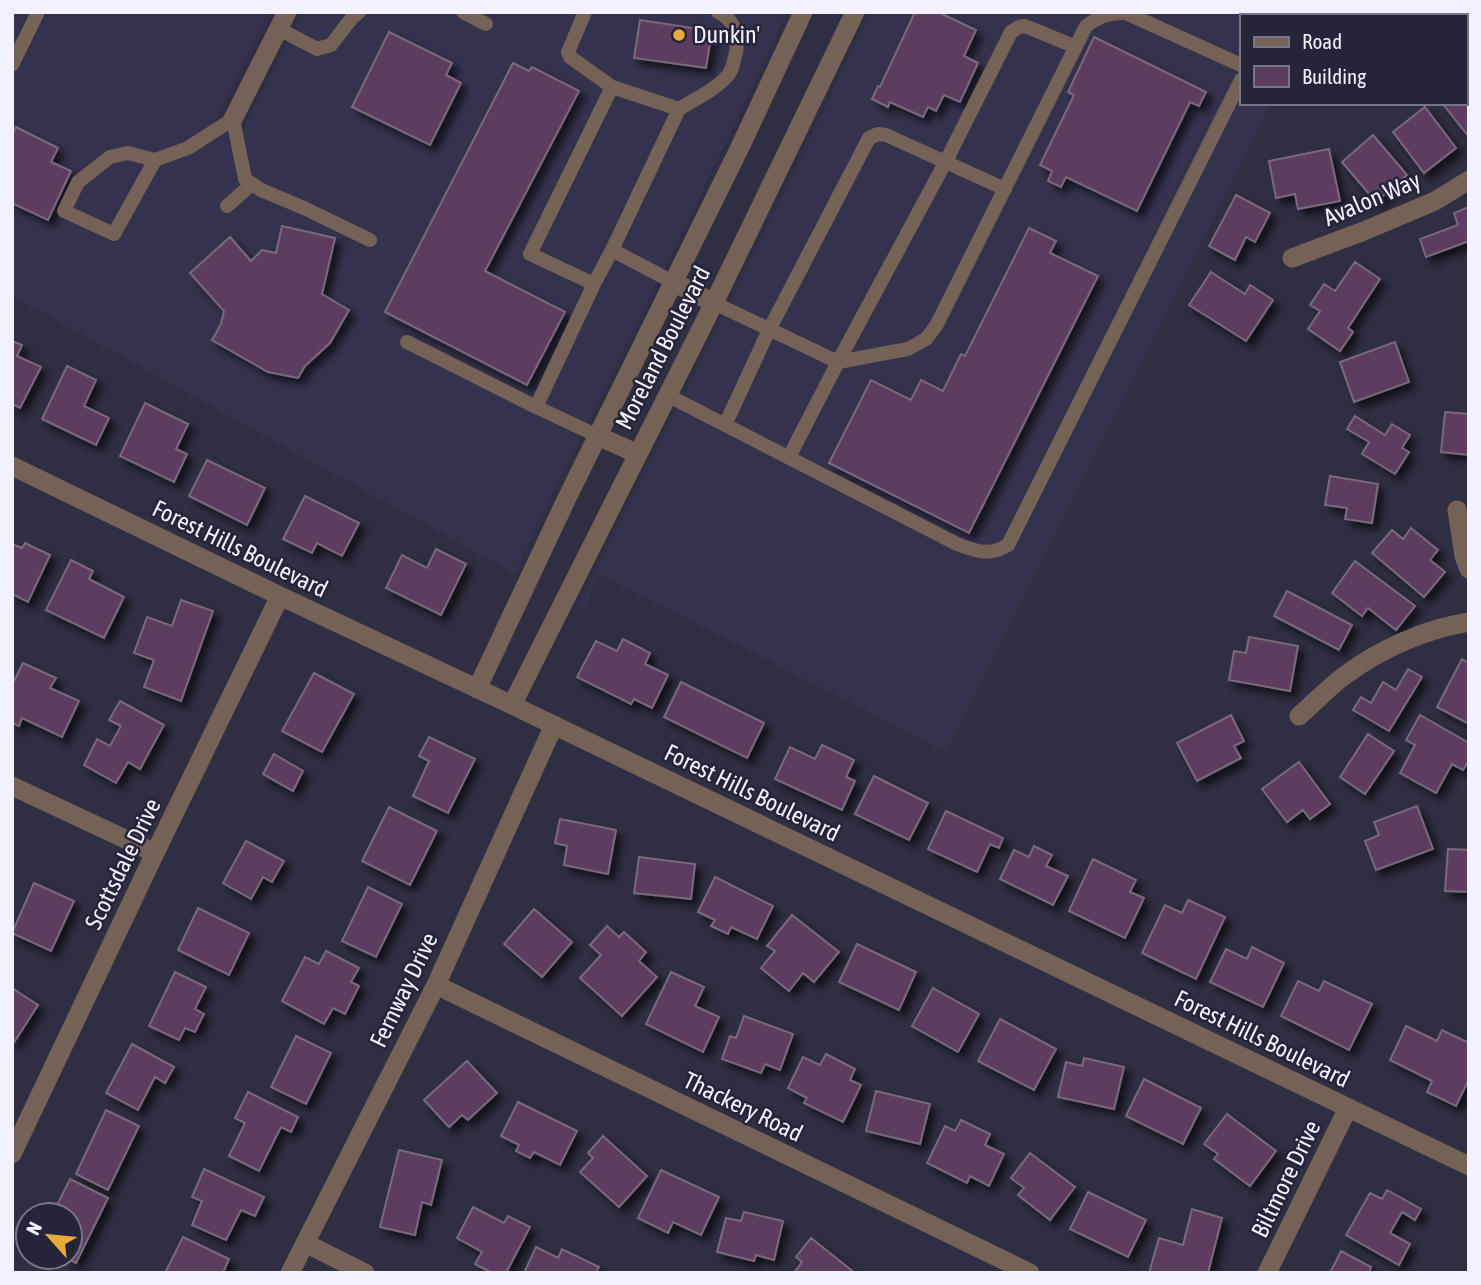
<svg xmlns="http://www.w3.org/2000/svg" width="1481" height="1285" viewBox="0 0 1481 1285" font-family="'Asap Condensed',sans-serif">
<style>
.built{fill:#34324d}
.building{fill:#5b3e5f;stroke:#7a697c;stroke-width:2;filter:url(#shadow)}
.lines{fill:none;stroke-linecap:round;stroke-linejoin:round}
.service{stroke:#756257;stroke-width:14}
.minor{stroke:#756257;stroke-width:19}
.poi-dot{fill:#eaaa39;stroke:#252438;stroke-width:2.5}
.labels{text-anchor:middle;stroke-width:5;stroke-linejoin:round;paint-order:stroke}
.poi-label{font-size:24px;fill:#f1f1ff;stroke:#252438;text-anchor:start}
.street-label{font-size:24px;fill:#f1f1ff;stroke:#252438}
</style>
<defs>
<filter id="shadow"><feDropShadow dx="6" dy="6" stdDeviation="3.5" flood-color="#0009"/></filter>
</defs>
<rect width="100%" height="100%" fill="#2f2e42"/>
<path class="built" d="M12 12H271L214 123 239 136 303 12H787L728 139 554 491 515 574 12 296Z
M871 12H1318L1316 16H1241V103H1272L946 752 599 574 584 612 577 608 732 299Z"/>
<path class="building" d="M915 12H938L976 30 964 56 978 63 960 102 944 95 936 111 928 107 923 117 890 102 888 107 872 99 878 86 880 87Z
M1374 12H1405L1425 16H1373Z
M640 20 712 31 706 68 634 58Z
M389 32 452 63 446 75 461 83 430 145 352 107Z
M1094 37 1206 92 1199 106 1190 102 1137 211 1066 177 1061 187 1048 181 1052 171 1040 165 1074 95 1068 92Z
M513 63 529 71 532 67 579 91 485 271 565 312 527 385 385 312Z
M1465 88 1469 92V137L1442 103H1465Z
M1425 107 1456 148 1424 173 1393 132Z
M16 127 58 148 51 162 71 171 48 220 12 203V135Z
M1373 135 1407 175 1376 202 1342 162Z
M1329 149 1340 201 1298 209 1295 194 1276 198 1269 161Z
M1236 195 1270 213 1255 242 1246 237 1235 260 1209 246Z
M1469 207V241L1426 257 1420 239 1458 225 1454 213Z
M282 226 335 238 322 294 349 310 330 343 305 366 298 378 268 372 212 340 221 324 224 311 190 273 230 237 251 261 262 250 276 253Z
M1029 228 1056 241 1050 253 1098 276 969 533 829 463 871 380 911 400 921 380 943 391 961 354 965 356Z
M1355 262 1380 279 1348 328 1353 332 1340 351 1308 329 1320 311 1310 305 1324 284 1335 291Z
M1211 272 1245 294 1250 285 1273 300 1246 341 1189 305Z
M12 341 22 345 17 356 41 367 20 408 12 404Z
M1395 342 1409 382 1354 402 1340 362Z
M67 366 96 380 84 406 109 418 96 445 42 419Z
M145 403 188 424 176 449 187 454 174 482 120 456Z
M1445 412 1469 414V455L1441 452Z
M1355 416 1385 435 1392 424 1410 435 1402 448 1409 452 1395 474 1362 454 1369 442 1347 429Z
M207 460 265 488 247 525 189 496Z
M1330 476 1378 484 1372 523 1345 519 1347 508 1325 505Z
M305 496 359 523 342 556 317 543 312 553 283 539Z
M1411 528 1438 550 1430 560 1445 572 1424 597 1372 553 1392 530 1403 539Z
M25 543 50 555 28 602 12 594V544L22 548Z
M436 549 466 564 441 615 386 588 402 555 427 568Z
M71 560 93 571 89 579 124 597 104 638 46 610Z
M1355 561 1415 606 1396 630 1368 608 1362 616 1332 593Z
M1287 591 1352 625 1339 650 1274 616Z
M181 600 213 611 181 701 144 687 154 660 134 653 147 617 172 626Z
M1249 637 1298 646 1290 691 1229 680 1234 651 1246 653Z
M623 639 650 653 645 664 668 675 652 708 634 699 631 704 577 677 596 641 617 651Z
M1462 659 1469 663V724L1437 707Z
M23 663 56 678 50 688 79 701 62 737 22 718 19 726 12 723V685Z
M1408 669 1422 677 1389 731 1353 710 1361 697 1371 703 1383 682 1396 690Z
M314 673 354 694 322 752 282 731Z
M681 682 764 723 747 758 664 717Z
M120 701 164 725 140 769 128 762 116 783 84 765 97 739 110 746 121 726 109 720Z
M1231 715 1244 741 1234 746 1241 758 1197 781 1177 743Z
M1420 715 1469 743V760L1463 770 1452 764 1436 793 1400 773 1415 745 1406 740Z
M1368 734 1394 751 1365 794 1340 777Z
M429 737 475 759 448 813 413 796 429 761 419 756Z
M822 745 854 760 846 777 855 781 842 810 775 779 790 747 815 759Z
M274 754 303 771 293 791 263 774Z
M1299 762 1330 804 1310 819 1303 810 1287 822 1262 789Z
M874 776 928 803 909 840 855 814Z
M1417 806 1433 849 1376 870 1365 841 1379 835 1374 822Z
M389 807 437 831 410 885 362 861Z
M946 811 1003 838 999 848 990 844 977 872 928 849Z
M560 819 616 830 608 874 564 865 567 846 555 843Z
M246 841 284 861 272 882 263 877 251 899 223 883Z
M1034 846 1052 855 1046 866 1068 876 1053 905 1000 879 1014 850 1029 857Z
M1448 849 1469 850V892L1445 891Z
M639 857 695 864 691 899 634 893Z
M1093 859 1136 880 1130 892 1144 898 1125 938 1069 911Z
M715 877 773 906 757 939 731 927 728 934 711 926 715 920 698 912Z
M34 883 74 901 51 951 12 933Z
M368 887 402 904 376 957 342 941Z
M1188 900 1225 917 1196 979 1142 953 1165 905 1182 913Z
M198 908 249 933 229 975 178 950Z
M534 909 572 942 542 977 504 944Z
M792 915 839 952 814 982 803 973 789 991 761 968 775 951 767 946Z
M607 926 619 937 624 932 646 952 639 961 657 977 622 1016 580 978 601 955 590 945Z
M857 944 916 972 899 1010 839 982Z
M1252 947 1284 963 1263 1007 1210 982 1226 949 1247 959Z
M326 951 359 968 351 982 359 986 345 1014 333 1008 324 1024 282 1001 305 957 319 964Z
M175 972 206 987 195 1009 204 1014 195 1032 185 1028 179 1040 149 1026Z
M671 972 704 987 695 1006 719 1017 703 1052 646 1024Z
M1298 981 1319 991 1324 981 1372 1004 1349 1050 1281 1016Z
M12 988 38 1005 13 1044H12Z
M933 988 979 1014 958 1052 912 1026Z
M744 1016 793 1034 780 1070 765 1064 761 1073 722 1059 730 1036 736 1038Z
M1000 1019 1056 1049 1034 1090 978 1061Z
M1406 1026 1437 1041 1442 1030 1469 1043V1079L1456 1106 1427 1092 1432 1081 1390 1060Z
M296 1036 331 1053 306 1104 271 1087Z
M132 1044 174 1067 165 1083 155 1077 138 1110 106 1093Z
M826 1054 855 1069 850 1080 861 1085 843 1122 804 1103 807 1098 788 1088 803 1057 820 1065Z
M1084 1058 1124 1067 1114 1109 1058 1097 1066 1062 1082 1066Z
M467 1061 497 1093 468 1120 462 1115 449 1127 424 1100Z
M1144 1079 1201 1108 1183 1144 1126 1116Z
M876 1091 930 1104 920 1144 866 1131Z
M248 1092 298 1117 291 1132 281 1127 259 1171 229 1156 245 1123 235 1118Z
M518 1102 577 1131 560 1165 534 1152 530 1158 516 1151 519 1145 501 1136Z
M106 1110 139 1126 108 1190 76 1174Z
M1227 1114 1276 1151 1250 1186 1214 1159 1218 1154 1204 1144Z
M961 1120 990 1134 985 1145 1004 1154 989 1186 970 1176 967 1183 927 1163 945 1126 955 1131Z
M603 1136 647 1176 619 1207 580 1172 593 1158 588 1153Z
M399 1150 442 1160 431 1205 422 1202 415 1235 380 1227Z
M1030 1153 1075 1187 1050 1220 1018 1195 1024 1188 1011 1178Z
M204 1169 264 1197 255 1216 241 1210 226 1240 192 1225 202 1201 192 1197Z
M661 1170 719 1197 701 1235 673 1222 668 1233 638 1218Z
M70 1179 108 1198 76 1263 65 1257H70V1215H52Z
M1387 1190 1421 1209 1415 1220 1402 1212 1390 1233 1410 1244 1399 1265 1346 1235 1370 1193 1382 1199Z
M1088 1192 1146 1220 1128 1257 1070 1229Z
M473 1207 504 1223 508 1216 530 1227 506 1273H492L475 1264 482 1252 457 1238Z
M1192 1209 1222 1218 1208 1273H1149L1159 1238 1183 1245Z
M744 1212 783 1221 774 1260 756 1255 754 1261 717 1252 726 1218 741 1221Z
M183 1237 229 1259 223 1273H165Z
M811 1238 855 1273H794L802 1262 796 1257Z
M536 1247 558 1258 562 1249 599 1267 596 1273H524Z
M1341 1251 1371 1267 1369 1273H1330Z"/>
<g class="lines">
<path class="service" d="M463 12 486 24
M585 12 568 52 570 57 612 87
M1256 16V12
M279 29 317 49 331 45 351 19 359 12
M12 65 38 12
M679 109C695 99 717 89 729 74 733 68 734 60 736 53 739 35 736 21 718 12
M155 160 128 153 110 157 78 182 64 211 114 234 155 160 188 148 233 119 245 179 261 190 304 208 370 240
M227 206 252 184
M594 284 612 250
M714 303 838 362 908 349 926 339 936 326 1086 26C1099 17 1109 12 1126 13L1241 65
M407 342 536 407 594 284 530 254 612 87 679 109 612 250 673 282
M667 395 957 544C977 551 988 557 1008 545L1241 80
M536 407 598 436
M725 425 769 330 869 138 878 134 886 135 1005 189
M789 457 838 362 946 161 1011 32 1019 27 1025 26 1076 47"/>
<path class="minor" d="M233 119 287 12
M1292 258 1364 231 1435 201 1469 180
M673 282 714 303
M598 436 638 454
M12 466 280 596 512 705 1469 1166
M1457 510 1464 556 1469 569
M477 689 567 498 741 145 803 12
M512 705 714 303 855 12
M1299 716C1314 703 1328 688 1344 676 1380 649 1425 629 1469 622
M12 786 155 853
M436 985 1030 1273
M12 1154 155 853 280 596
M305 1243 365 1273
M290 1273 436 985 554 725
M1267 1273 1348 1108"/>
</g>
<circle class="poi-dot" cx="679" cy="35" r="7"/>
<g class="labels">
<g class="poi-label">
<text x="693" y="43">Dunkin'</text>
</g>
<g class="street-label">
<text transform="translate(1372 199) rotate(-23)" y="8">Avalon Way</text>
<text transform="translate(663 348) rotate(-63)" y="8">Moreland Boulevard</text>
<text transform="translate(240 549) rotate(26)" y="8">Forest Hills Boulevard</text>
<text transform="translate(752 793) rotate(26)" y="8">Forest Hills Boulevard</text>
<text transform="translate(123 864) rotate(-64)" y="8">Scottsdale Drive</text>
<text transform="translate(404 990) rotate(-64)" y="8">Fernway Drive</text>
<text transform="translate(1262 1039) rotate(26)" y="8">Forest Hills Boulevard</text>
<text transform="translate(743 1107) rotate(26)" y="8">Thackery Road</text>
<text transform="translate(1286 1179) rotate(-64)" y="8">Biltmore Drive</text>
</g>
</g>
<rect width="1481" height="1285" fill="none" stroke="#f1f1ff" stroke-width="28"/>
<rect x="1240" y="14" width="228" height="91" fill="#252438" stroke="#777688" stroke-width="2"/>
<rect x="1254" y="37" width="35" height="10" fill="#756257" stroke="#777688" stroke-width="2"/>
<text x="1302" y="49" font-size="21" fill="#f1f1ff">Road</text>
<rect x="1254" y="66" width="35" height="21" fill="#5b3e5f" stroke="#777688" stroke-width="2"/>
<text x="1302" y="84" font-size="21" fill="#f1f1ff">Building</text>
<g transform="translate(49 1236) rotate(297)"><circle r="33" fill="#252438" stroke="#777688" stroke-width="2"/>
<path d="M0-5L12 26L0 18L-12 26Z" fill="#eaaa39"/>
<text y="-10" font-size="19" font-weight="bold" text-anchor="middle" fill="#f1f1ff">N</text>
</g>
</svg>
